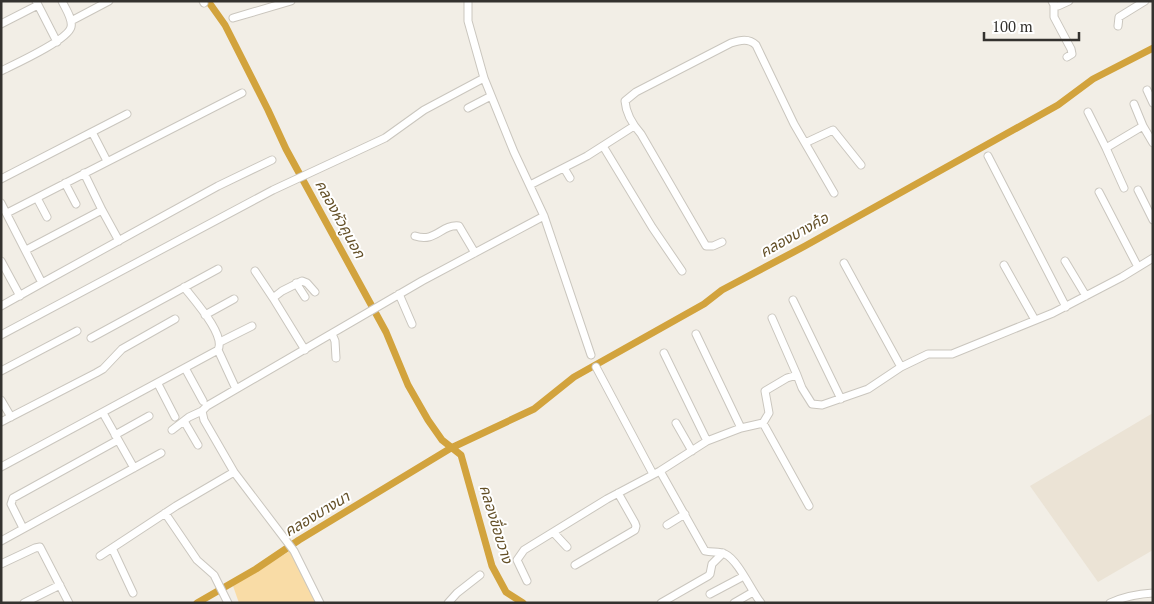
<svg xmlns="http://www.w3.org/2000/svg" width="1154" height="604" viewBox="0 0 1154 604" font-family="'PT Serif','Noto Sans Thai',serif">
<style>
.built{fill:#ebe3d5}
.green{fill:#f9dca6}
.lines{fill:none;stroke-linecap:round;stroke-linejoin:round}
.canal{stroke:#d2a33d;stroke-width:7}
.street-casing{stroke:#cac6be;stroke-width:9}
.street{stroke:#fff;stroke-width:7}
.labels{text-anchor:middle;stroke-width:4;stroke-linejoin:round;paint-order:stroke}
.water-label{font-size:15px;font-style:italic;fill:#634f26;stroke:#fff}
</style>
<rect width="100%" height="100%" fill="#f2eee6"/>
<path class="built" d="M1153 413V550L1098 582 1030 486Z"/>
<path class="green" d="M293 549 321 603H239L233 586Z"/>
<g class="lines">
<path class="canal" d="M208 1 225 25 268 110 286 149 386 332 408 385 428 420 442 440 461 455 492 566 506 592 523 603
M197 603 256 569 299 540 451 448 534 409 574 377 704 304 722 290 805 246 1058 105 1093 79 1153 48"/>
<g class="street-casing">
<path id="street" d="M36 1 57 42
M203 1 204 3
M468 1V21L484 78 514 152 544 216 591 355
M1052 1 1054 5V17L1071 49 1072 54 1067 57
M1054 5 1058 6 1069 1
M233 18 291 1
M71 21 109 1
M1 24 38 5
M1118 26 1119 17 1145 1
M1 71C15 64 68 40 71 27 73 19 65 8 62 1
M1147 90 1153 103
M1134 104 1143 126 1153 143
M468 108 491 96
M1088 112 1106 148
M92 132 127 114
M805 143 833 130 861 165
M603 146 652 227 682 271
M988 156 1066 307
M564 168 570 178
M84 173 102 210 119 241
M1 179 92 132 107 161
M65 183 76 204
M530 185 587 156 634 126
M1124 188 1106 148 1143 126
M1138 190 1153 220
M1099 192 1138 267
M37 198 47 217
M1 203 42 283 1 306
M7 213 242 93
M415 236C436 243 441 224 459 226L475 253
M722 242 713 246H706L641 134C633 125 626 114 625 101L636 92 731 43C740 40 749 38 756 45L794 124 834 193
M26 250 102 210
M1 261 20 296
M1065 261 1086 296
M844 263 901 367
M1004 265 1035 320
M255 271 273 298
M42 283 218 186 272 160
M296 283 305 297
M399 294 412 324
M793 300 841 399
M205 315 234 299
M772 318 797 375
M332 334 335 341 336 358
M696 334 741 428
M1 335 273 190 385 138 424 110 484 78
M91 338 218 269
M220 342 252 326
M218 350 236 389
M305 350 273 298 282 291 302 281 307 283 315 292
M664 353 707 441
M596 367 653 474
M185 368 203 401
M1 371 77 331
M158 384 175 417
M1 400 11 417
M202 411 204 420 234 472 294 551 320 603
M103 413 134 468
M184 421 198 445
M1 422 96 373 103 369 122 349 175 319
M676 423 692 451
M763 423 809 506
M172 430 189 417 202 411 207 406 422 281 544 216
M115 435 149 416
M1 467 218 350C226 335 194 300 184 287
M660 471 705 551C712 553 719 551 725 554 738 560 751 590 761 603
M165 513 197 560 214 575 228 603
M667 525 685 514
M23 528 11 504 13 498 118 440
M554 533 567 547
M1 541 161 453
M112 548 133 593
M100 556 176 506 234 472
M1 564 35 548 40 547 69 603
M575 565 635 530 636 526 635 523 618 493
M527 581 517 560 524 550 607 499 660 471 707 441 741 428 763 423 769 413 765 391 787 378 797 375 802 388 812 404 822 405 868 389 901 367 928 354H952L1053 313 1122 277 1153 258
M710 594 744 576
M24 603 60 585
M448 603 457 593 480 575
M661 603 708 576 710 574 712 564 723 553
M734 603 753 592
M1110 603C1125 596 1137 594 1153 593"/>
</g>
<use href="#street" class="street"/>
</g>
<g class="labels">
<g class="water-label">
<text transform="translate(340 219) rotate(61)" y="5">คลองหัวคูนอก</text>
<text transform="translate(794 235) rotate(-29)" y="5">คลองบางค้อ</text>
<text transform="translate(317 514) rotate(-31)" y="5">คลองบางนา</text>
<text transform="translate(496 524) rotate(73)" y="5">คลองขื่อขวาง</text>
</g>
</g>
<rect width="1154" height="604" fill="none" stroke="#34322f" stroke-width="5"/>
<path d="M984 32v8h95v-8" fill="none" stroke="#34322f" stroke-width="2.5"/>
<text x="992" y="32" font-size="15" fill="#34322f" stroke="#ffffff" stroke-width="4" paint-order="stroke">100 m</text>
</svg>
